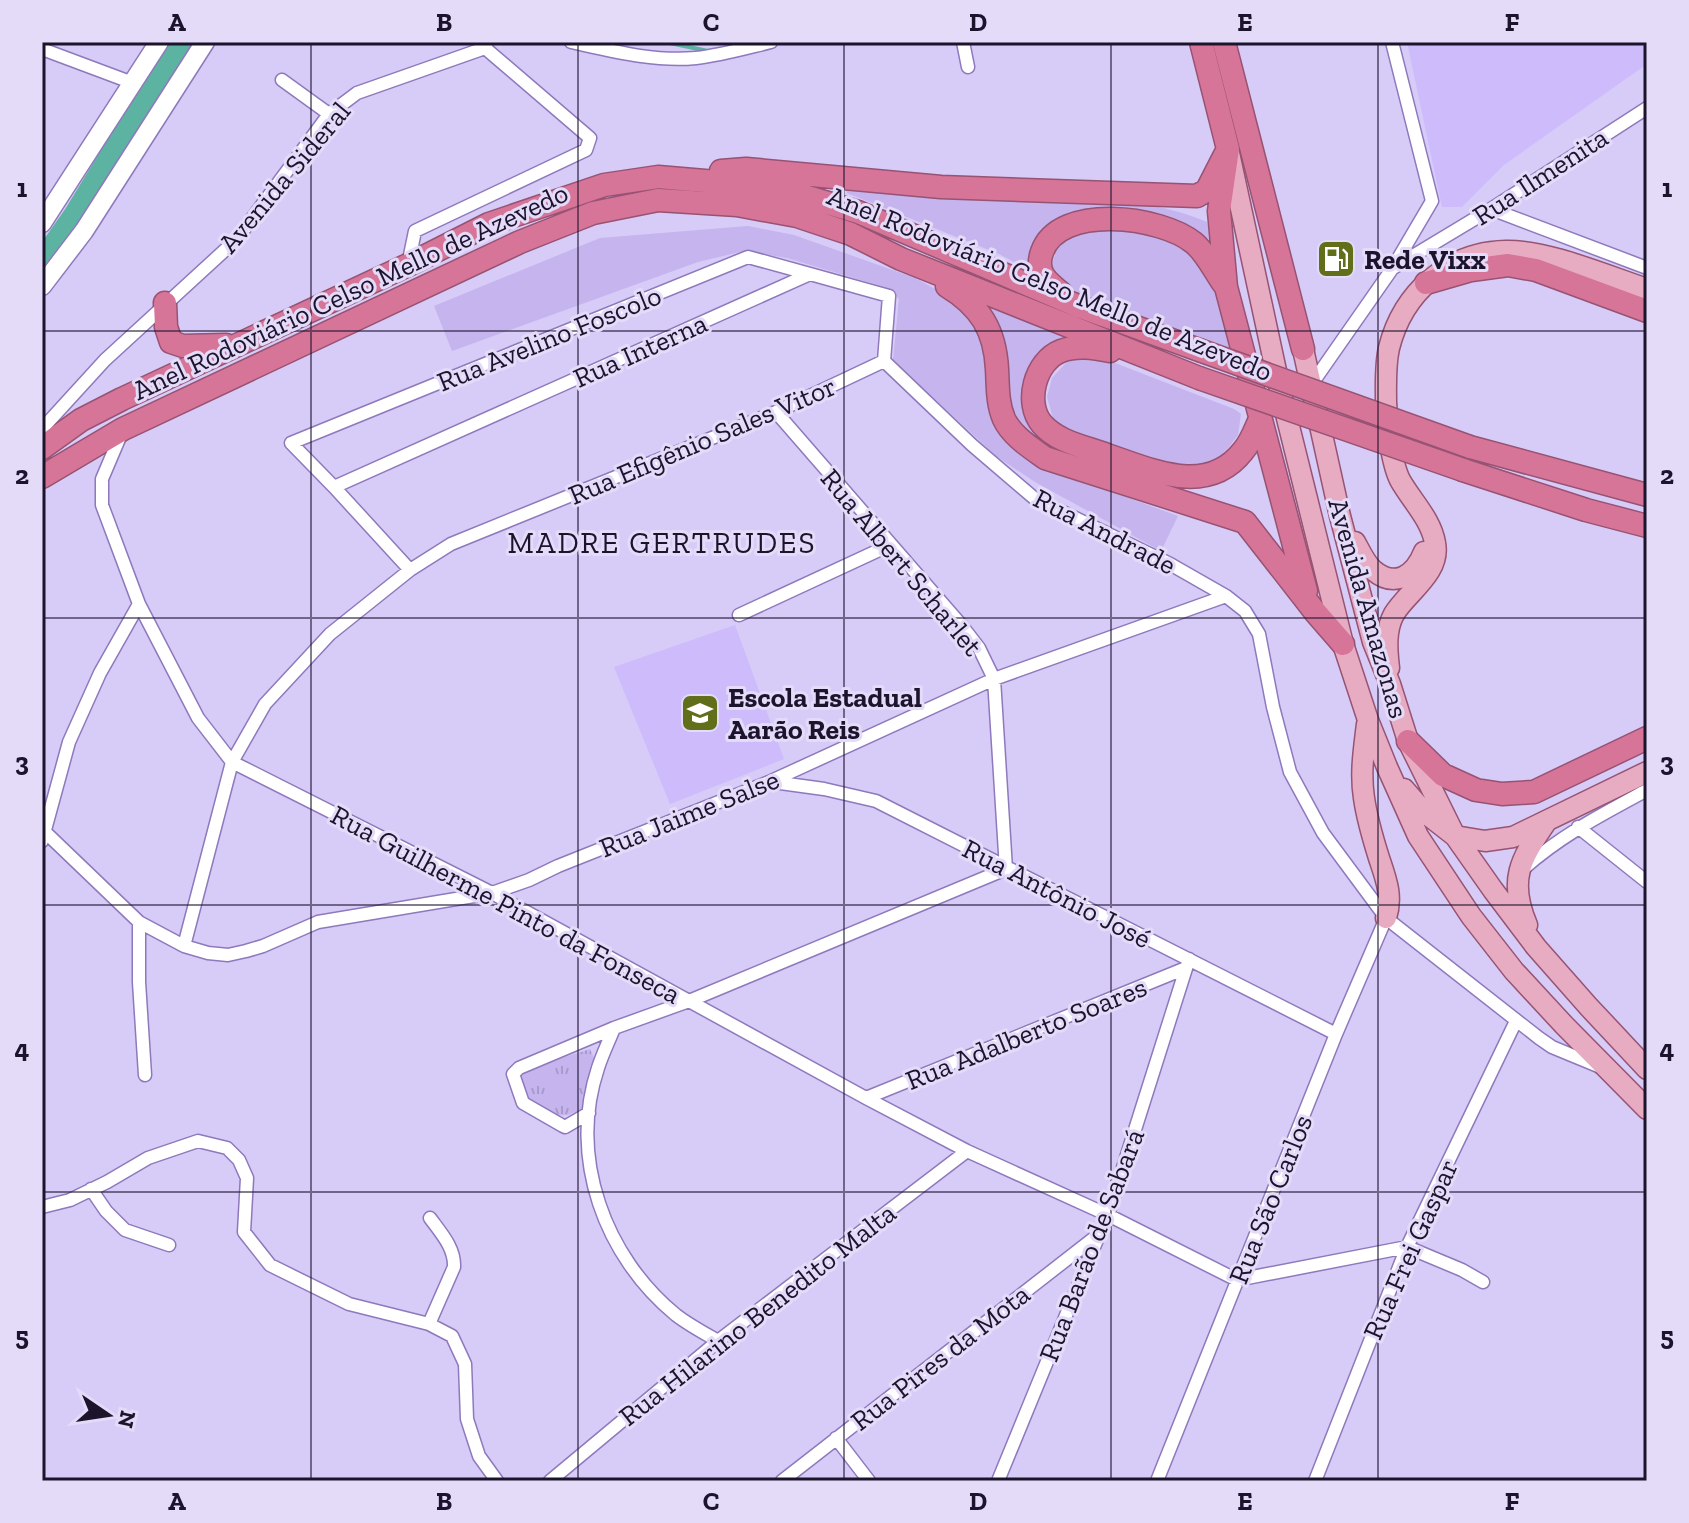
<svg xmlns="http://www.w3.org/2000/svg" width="1689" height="1523" viewBox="0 0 1689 1523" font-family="'Zilla Slab',serif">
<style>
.built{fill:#cebbfb}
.grass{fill:#c5b4ed}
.park{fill:url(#park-tufts)}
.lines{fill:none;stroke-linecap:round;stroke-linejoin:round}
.stream{stroke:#5db3a1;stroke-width:4}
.river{stroke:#5db3a1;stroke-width:24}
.minor-casing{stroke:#8e79bc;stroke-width:15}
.secondary-casing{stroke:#8e79bc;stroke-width:21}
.primary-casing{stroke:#965373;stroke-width:23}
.motorway-casing{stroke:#965373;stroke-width:25}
.minor{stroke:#fff;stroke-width:12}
.secondary{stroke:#fff;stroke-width:18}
.primary{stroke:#e7acc1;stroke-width:20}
.motorway{stroke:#d77598;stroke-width:22}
.motorway-bridge-casing{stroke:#965373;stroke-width:25;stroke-linecap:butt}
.motorway-bridge{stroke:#d77598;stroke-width:22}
.grid{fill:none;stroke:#1c132d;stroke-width:2;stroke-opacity:0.55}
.labels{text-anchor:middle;stroke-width:6;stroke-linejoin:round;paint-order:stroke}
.street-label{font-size:28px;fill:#1c132d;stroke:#e3dbf8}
.poi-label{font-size:28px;font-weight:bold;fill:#1c132d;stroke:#e3dbf8;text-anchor:start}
.neighbourhood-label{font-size:30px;letter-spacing:2px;fill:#1c132d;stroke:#e3dbf8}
.neatline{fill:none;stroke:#1c132d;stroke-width:3}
.grid-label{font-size:26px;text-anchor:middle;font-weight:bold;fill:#1c132d}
</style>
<defs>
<pattern id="park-tufts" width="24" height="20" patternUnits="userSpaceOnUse" patternTransform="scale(2)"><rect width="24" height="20" fill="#c5b4ed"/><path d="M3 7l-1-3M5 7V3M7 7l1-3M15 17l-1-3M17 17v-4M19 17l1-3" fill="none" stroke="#a99acc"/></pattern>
</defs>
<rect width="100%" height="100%" fill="#d7cbf7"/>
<path class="built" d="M1407 42H1647V64L1504 165 1462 207H1442Z
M735 625 784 759 670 804 614 667Z"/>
<path class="grass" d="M846 186 1045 203C1100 198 1155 200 1207 222L1213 250 1201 235 1063 217C1040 232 1029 238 1030 267L1025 268 999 254 847 193Z
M748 226 794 235 915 278 941 292 963 312 979 331 987 357 989 399 1006 441 1041 466 1178 516 1161 551 1035 482 996 456 893 360 899 299 888 288 787 258 744 251 698 262 452 351 434 306 600 238Z
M1112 228 1155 234 1180 245 1192 256 1212 283 1231 344 1229 348 1082 296 1058 277 1052 265C1054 260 1055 252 1058 247 1068 231 1096 231 1112 228Z
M989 305 1072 340 1034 361 1047 442 1044 446 1024 432 1009 409 1007 370 1000 326 987 308Z
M1079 358 1115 363 1234 409 1241 414 1238 435 1229 447 1220 456 1208 463 1199 466H1186L1150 457 1064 430 1053 418 1047 397 1052 378 1066 363Z"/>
<path class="park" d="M590 1049 598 1067 587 1107 568 1115 549 1116 523 1097 518 1072Z"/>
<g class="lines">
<path class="stream" d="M665 42 708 51"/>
<path class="river" d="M42 263 75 216 181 42"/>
<g class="minor-casing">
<path id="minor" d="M571 42C612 51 654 62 696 58 722 55 746 48 771 42
M963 42 968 67
M42 49 133 83
M282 80 329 114
M1491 209 1647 268
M408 265 415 231 586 150 590 138 485 48
M1393 268 1491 209 1647 108
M884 361 972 445 1034 498 1170 564 1226 596 1245 611 1259 634 1273 707 1290 772 1323 833 1386 918 1539 1038 1552 1047 1598 1066
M1311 385 1392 269 1432 201 1392 42
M42 429 105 360 237 239 329 114 357 93 485 48 487 42
M122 432 102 479V505L139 604 198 718 232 762 492 893 866 1098 967 1151 1108 1215 1237 1280 1407 1247 1462 1270 1483 1282
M334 487 810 274 889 296 884 361
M410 570 334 487 291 443 748 257 810 274
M739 615 890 545
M773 782 824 789 876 801 1336 1034
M1578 827 1647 882
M42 829 139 922 184 946 208 953 228 955 246 951 263 946 318 922 492 893 529 880 558 866 769 782 994 679 1226 596
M42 841 69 742 100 673 139 604
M1523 869C1563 834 1601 815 1647 790
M139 922V982L145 1075
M184 946 232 762 265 704 330 634 410 570 451 544 776 412 884 361
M614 1028C609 1041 602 1055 598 1068 568 1158 605 1257 676 1315 689 1325 704 1333 718 1341
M866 1098 1186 968
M589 1113 565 1127 563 1126 523 1103 513 1074 519 1068 614 1028 689 1001 1006 869 994 679 979 648 962 626 776 412
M91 1189 106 1211 125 1230 169 1245
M42 1207 70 1200 107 1182 148 1158 198 1141 227 1148 239 1160 247 1178 244 1232 270 1265 349 1304 429 1324 452 1336 465 1364 467 1419 479 1456 497 1481
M429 1324 454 1267C455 1248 441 1233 430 1218
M836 1438 869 1481
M550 1481 718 1341 967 1151
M782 1481 1098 1235
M998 1481 1099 1235 1108 1215 1189 959
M1157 1481 1336 1034 1386 918
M1315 1481 1407 1247 1516 1021"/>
</g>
<g class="secondary-casing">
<path id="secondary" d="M42 223 159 42
M42 286 84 231 205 42"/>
</g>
<g class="primary-casing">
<path id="primary" d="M1229 153 1281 394 1343 644 1368 720 1387 767 1418 836 1471 916 1514 971 1564 1025 1647 1109
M1303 349 1340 516 1373 642 1390 684 1408 741 1455 836 1493 890 1536 947 1588 1006 1647 1069
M1355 542C1360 551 1365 563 1373 570 1395 589 1415 575 1424 552
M1389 668C1387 651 1385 630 1394 614 1407 592 1441 573 1435 543 1431 519 1411 500 1400 480 1393 467 1391 447 1388 433 1386 423 1387 412 1386 402 1386 384 1385 365 1389 348 1403 292 1449 252 1506 251 1547 250 1607 276 1647 289
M1367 724C1364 749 1360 773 1364 798 1367 819 1373 839 1379 858 1386 879 1393 896 1386 918
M1404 789 1423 811 1455 836 1485 841 1513 837 1647 772
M1527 925C1508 880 1520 860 1546 822"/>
</g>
<g class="motorway-casing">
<path id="motorway" d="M1201 42 1228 149 1219 211 1226 287 1306 591
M1224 42 1303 349
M721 171 746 169 941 187 1197 196 1207 190 1228 149
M1426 283 1471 270 1508 265 1536 270 1647 311
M947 286C980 306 995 330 997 369 998 385 997 403 1004 419 1012 436 1030 447 1045 458L1245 522 1316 613 1343 644
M1061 293C1046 281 1035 272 1042 252 1059 203 1161 216 1194 243 1206 253 1214 270 1223 283
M165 303 166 327 171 342 183 346 226 345
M1110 351C1094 348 1077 345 1061 351 1035 361 1024 403 1042 424 1057 442 1086 447 1107 455 1152 470 1207 497 1243 451 1251 442 1255 430 1260 419
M1470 447 1647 495
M42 448 81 420 122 399 408 265 489 224 604 185 658 177 740 184 801 195 858 212 1078 306 1199 350
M1463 470 1586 510 1647 526
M42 477 123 429 520 242 593 213 658 200 737 205 797 216 851 234 901 259 1199 378
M1408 741 1443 775 1476 790 1502 794 1534 792 1647 738"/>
</g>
<use href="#minor" class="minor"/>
<use href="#secondary" class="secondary"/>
<use href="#primary" class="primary"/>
<use href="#motorway" class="motorway"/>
<g class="motorway-bridge-casing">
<path id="motorway-bridge" d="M1199 350 1470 447
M1199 378 1463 470"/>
</g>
<use href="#motorway-bridge" class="motorway-bridge"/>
</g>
<path class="grid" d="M311 42V1481M578 42V1481M844 42V1481M1111 42V1481M1378 42V1481M42 331H1647M42 618H1647M42 905H1647M42 1192H1647"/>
<defs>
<g id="fuel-square" transform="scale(2)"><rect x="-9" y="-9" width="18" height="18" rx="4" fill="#626f1a" stroke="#e3dbf8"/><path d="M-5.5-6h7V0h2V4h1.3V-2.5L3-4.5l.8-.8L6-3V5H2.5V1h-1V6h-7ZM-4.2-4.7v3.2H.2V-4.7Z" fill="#fff"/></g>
<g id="school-square" transform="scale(2)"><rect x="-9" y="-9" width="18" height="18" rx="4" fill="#626f1a" stroke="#e3dbf8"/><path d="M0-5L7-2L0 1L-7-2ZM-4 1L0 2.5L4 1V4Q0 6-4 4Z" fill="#fff"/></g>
</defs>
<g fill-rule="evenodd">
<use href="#fuel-square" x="1336" y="259"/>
<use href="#school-square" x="700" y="713"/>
</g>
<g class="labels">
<g class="street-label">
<text transform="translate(1540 176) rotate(-33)" y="10">Rua Ilmenita</text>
<text transform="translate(284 177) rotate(-50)" y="10">Avenida Sideral</text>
<text transform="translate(1050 283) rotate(22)" y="10">Anel Rodoviário Celso Mello de Azevedo</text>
<text transform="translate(350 291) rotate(-25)" y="10">Anel Rodoviário Celso Mello de Azevedo</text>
<text transform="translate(549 338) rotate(-22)" y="10">Rua Avelino Foscolo</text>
<text transform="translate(640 350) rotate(-24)" y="10">Rua Interna</text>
<text transform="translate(702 440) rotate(-23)" y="10">Rua Efigênio Sales Vitor</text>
<text transform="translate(1105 531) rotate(27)" y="10">Rua Andrade</text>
<text transform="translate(902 562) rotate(50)" y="10">Rua Albert Scharlet</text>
<text transform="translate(1369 608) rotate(74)" y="10">Avenida Amazonas</text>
<text transform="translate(689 813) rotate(-22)" y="10">Rua Jaime Salse</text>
<text transform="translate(1057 893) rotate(27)" y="10">Rua Antônio José</text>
<text transform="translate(506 904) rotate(28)" y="10">Rua Guilherme Pinto da Fonseca</text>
<text transform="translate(1026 1033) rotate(-22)" y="10">Rua Adalberto Soares</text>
<text transform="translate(1270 1199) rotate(-68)" y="10">Rua São Carlos</text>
<text transform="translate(1091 1245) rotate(-69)" y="10">Rua Barão de Sabará</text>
<text transform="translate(1410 1249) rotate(-66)" y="10">Rua Frei Gaspar</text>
<text transform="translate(757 1314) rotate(-38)" y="10">Rua Hilarino Benedito Malta</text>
<text transform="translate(940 1357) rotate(-38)" y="10">Rua Pires da Mota</text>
</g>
<g class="poi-label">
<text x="1364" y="269">Rede Vixx</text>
<text x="728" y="707">Escola Estadual<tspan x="728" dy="32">Aarão Reis</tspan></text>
</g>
<g class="neighbourhood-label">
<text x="662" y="553">MADRE GERTRUDES</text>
</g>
</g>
<rect width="1689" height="1523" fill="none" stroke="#e3dbf8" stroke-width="88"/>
<g transform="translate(108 1415) rotate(103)" stroke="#e3dbf8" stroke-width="6" paint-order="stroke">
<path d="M0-6L14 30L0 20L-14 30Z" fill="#1c132d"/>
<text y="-12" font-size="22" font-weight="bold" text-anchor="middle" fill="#1c132d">N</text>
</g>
<rect x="44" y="44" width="1601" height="1435" class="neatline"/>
<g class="grid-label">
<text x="177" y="31">A</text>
<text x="444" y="31">B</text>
<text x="711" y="31">C</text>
<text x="978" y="31">D</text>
<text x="1245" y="31">E</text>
<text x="1512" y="31">F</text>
<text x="22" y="197">1</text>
<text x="1667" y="197">1</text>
<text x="22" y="484">2</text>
<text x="1667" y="484">2</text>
<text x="22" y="771">3</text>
<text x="1667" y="771">3</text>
<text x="22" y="1058">4</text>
<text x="1667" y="1058">4</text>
<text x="22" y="1345">5</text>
<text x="1667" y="1345">5</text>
<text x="177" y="1510">A</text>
<text x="444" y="1510">B</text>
<text x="711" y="1510">C</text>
<text x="978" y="1510">D</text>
<text x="1245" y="1510">E</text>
<text x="1512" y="1510">F</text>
</g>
</svg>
